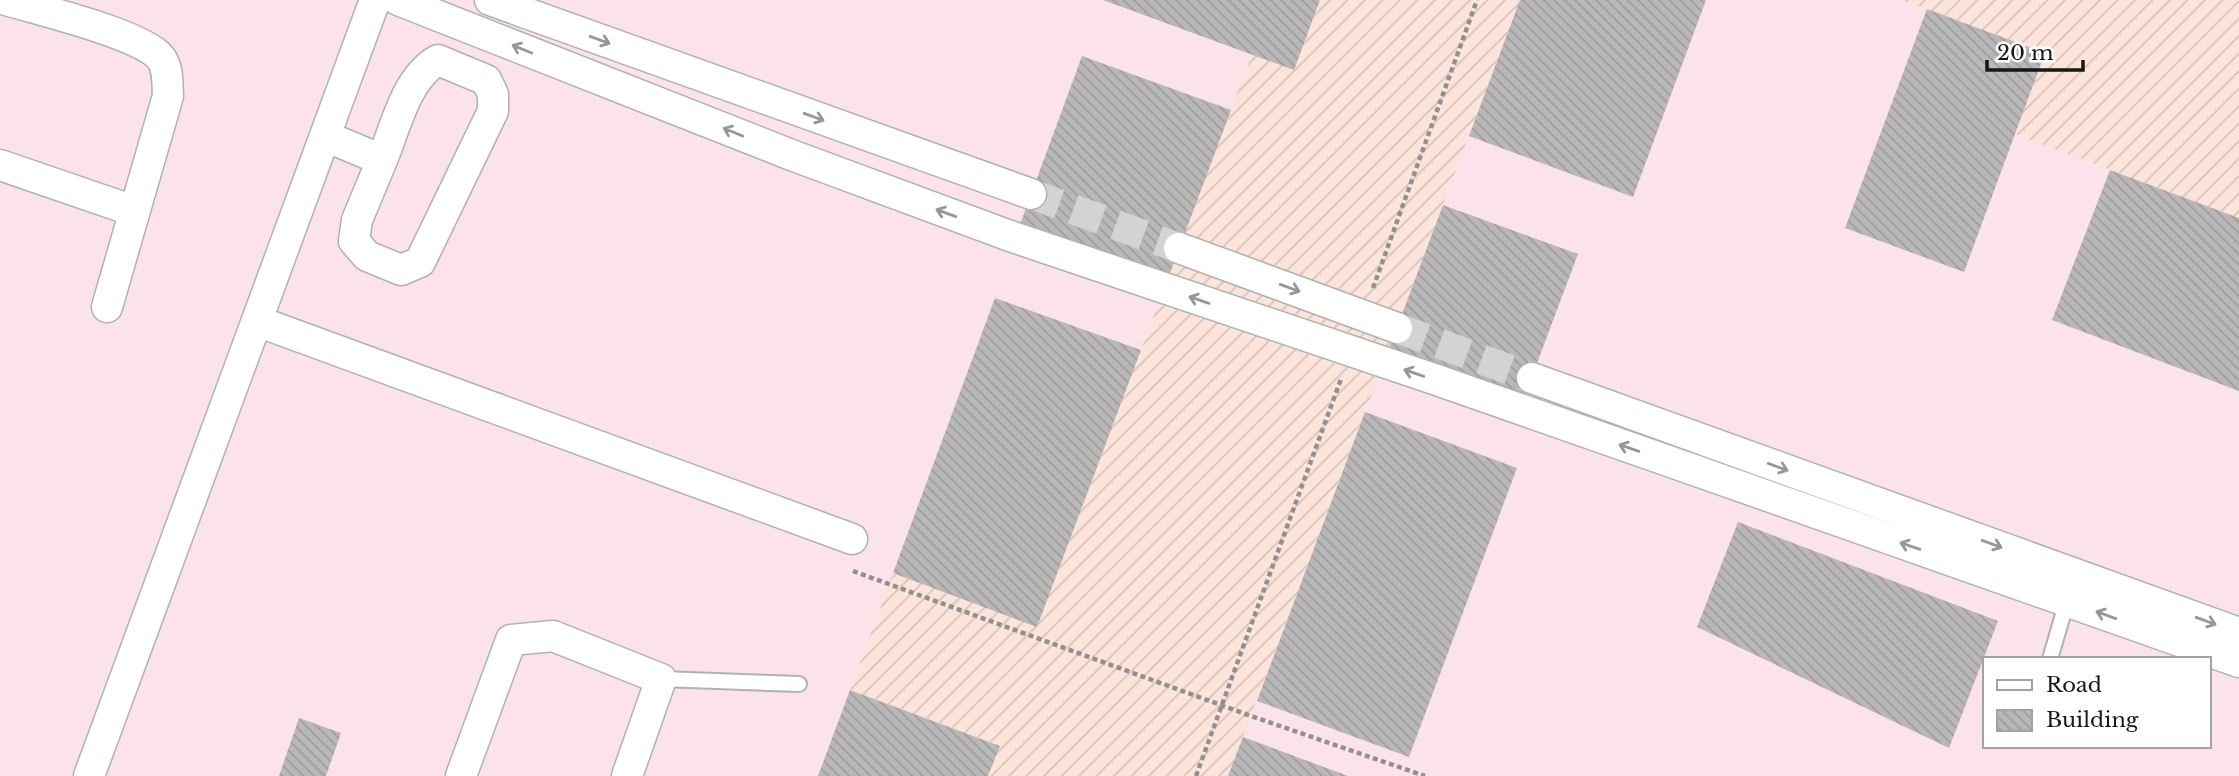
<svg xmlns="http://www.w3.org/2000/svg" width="2239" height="776" viewBox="0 0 2239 776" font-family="'Libre Baskerville',serif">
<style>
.commercial{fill:#fce2ea;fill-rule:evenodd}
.industrial{fill:url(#industrial-furrows)}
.building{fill:url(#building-back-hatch)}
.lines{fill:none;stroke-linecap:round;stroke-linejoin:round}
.minor-tunnel{stroke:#d2d3d4;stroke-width:30;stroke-dasharray:30 15;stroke-linecap:butt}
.service-casing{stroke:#b0b1b3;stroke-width:18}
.minor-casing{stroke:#b0b1b3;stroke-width:33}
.path{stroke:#8f9091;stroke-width:4.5;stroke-dasharray:5 3.5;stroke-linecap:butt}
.service{stroke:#fff;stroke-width:14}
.minor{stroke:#fff;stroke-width:30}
.minor-bridge-casing{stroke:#b0b1b3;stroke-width:33;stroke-linecap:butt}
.minor-bridge{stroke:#fff;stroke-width:30}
.oneway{stroke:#969797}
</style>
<defs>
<pattern id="industrial-furrows" width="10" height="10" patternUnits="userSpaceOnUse" patternTransform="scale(1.75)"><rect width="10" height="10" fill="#fce4da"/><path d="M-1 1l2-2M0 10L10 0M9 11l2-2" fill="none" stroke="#d7c3ba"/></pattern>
<pattern id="building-back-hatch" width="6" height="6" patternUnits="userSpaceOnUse" patternTransform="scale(1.75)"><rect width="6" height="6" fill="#b9b7b8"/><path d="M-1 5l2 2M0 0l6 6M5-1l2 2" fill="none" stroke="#9e9d9d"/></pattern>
</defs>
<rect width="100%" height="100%" fill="#f3f4f5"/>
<path class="commercial" d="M0 0H2239V776H0ZM1985 659H2209V746H1985Z"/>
<path class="industrial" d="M1320 0H1520L1228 776H988L999 745 850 690 893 573 1037 626 1252 54Z
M1902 0H2239V218L2015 134 2045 53Z"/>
<path class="building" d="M1103 0H1320L1294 70Z
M1520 0H1706L1633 197 1469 136Z
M1927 9 2045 53 1964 272 1845 228Z
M1082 56 1231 110 1163 292 1015 238Z
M2110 170 2239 218V391L2052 320Z
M1443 205 1578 254 1516 419 1381 370Z
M995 298 1141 350 1037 627 893 573Z
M1365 412 1517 468 1409 757 1257 701Z
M1738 522 1998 621 1949 748 1697 627Z
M850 690 1000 746 988 776H818Z
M299 718 341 733 326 776H279Z
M1243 737 1348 776H1228Z"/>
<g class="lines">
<path class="minor-tunnel" d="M1031 194 1179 248
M1397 328 1532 378"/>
<g class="service-casing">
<path id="service" d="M2050 659 2067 601
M661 679 799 684"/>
</g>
<g class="minor-casing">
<path id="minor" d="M6 0C40 10 135 33 158 55 169 65 167 82 168 96L107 307
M398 0 794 156 1010 236
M490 0 1031 194
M325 136 382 160 357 220 354 241 367 256 401 270 420 262 493 111V94L486 80 438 60C406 78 396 126 382 160
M0 165 134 211
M257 321 852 539
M1532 378 2239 633
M1694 470 2239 662
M89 776 375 0
M461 776 511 640 553 636 661 679 627 776"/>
</g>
<path class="path" d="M1373 288 1477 0
M853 571 1251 716 1425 776
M1196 776 1341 379"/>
<use href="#service" class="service"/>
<use href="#minor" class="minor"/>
<g class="minor-bridge-casing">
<path id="minor-bridge" d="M1010 236 1434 379 1694 470
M1179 248 1397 328"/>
</g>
<use href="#minor-bridge" class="minor-bridge"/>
</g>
<defs><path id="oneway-shaft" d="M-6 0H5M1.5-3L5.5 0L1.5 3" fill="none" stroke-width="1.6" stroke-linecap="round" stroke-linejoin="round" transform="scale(1.75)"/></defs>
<g class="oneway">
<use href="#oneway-shaft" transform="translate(600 40) rotate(20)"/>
<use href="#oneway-shaft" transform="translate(522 49) rotate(-158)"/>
<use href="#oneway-shaft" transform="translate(814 117) rotate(20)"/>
<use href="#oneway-shaft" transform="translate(733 132) rotate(-158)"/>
<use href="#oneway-shaft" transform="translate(946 213) rotate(-160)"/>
<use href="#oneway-shaft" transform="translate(1290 288) rotate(20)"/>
<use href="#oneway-shaft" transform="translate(1199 300) rotate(-161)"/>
<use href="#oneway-shaft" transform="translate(1414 373) rotate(-161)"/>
<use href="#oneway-shaft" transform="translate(1629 448) rotate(-161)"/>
<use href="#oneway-shaft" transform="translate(1778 467) rotate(20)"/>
<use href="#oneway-shaft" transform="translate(1992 544) rotate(20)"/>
<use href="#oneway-shaft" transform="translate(1910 546) rotate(-161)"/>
<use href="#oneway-shaft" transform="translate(2106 615) rotate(-160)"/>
<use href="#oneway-shaft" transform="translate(2206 621) rotate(20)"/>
</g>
<rect x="1983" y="657" width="228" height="91" fill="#ffffff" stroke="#a2a2a2" stroke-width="2"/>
<rect x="1997" y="680" width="35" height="10" fill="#ffffff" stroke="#a2a2a2" stroke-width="2"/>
<text x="2046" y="692" font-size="21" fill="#161717">Road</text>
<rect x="1997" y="710" width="35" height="21" fill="url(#building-back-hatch)" stroke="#a2a2a2" stroke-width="2"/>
<text x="2046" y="727" font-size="21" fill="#161717">Building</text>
<path d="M1987 60v10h96v-10" fill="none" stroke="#161717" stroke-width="3.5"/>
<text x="1997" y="60" font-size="21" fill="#161717" stroke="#ffffff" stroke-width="5" paint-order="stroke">20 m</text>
</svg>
